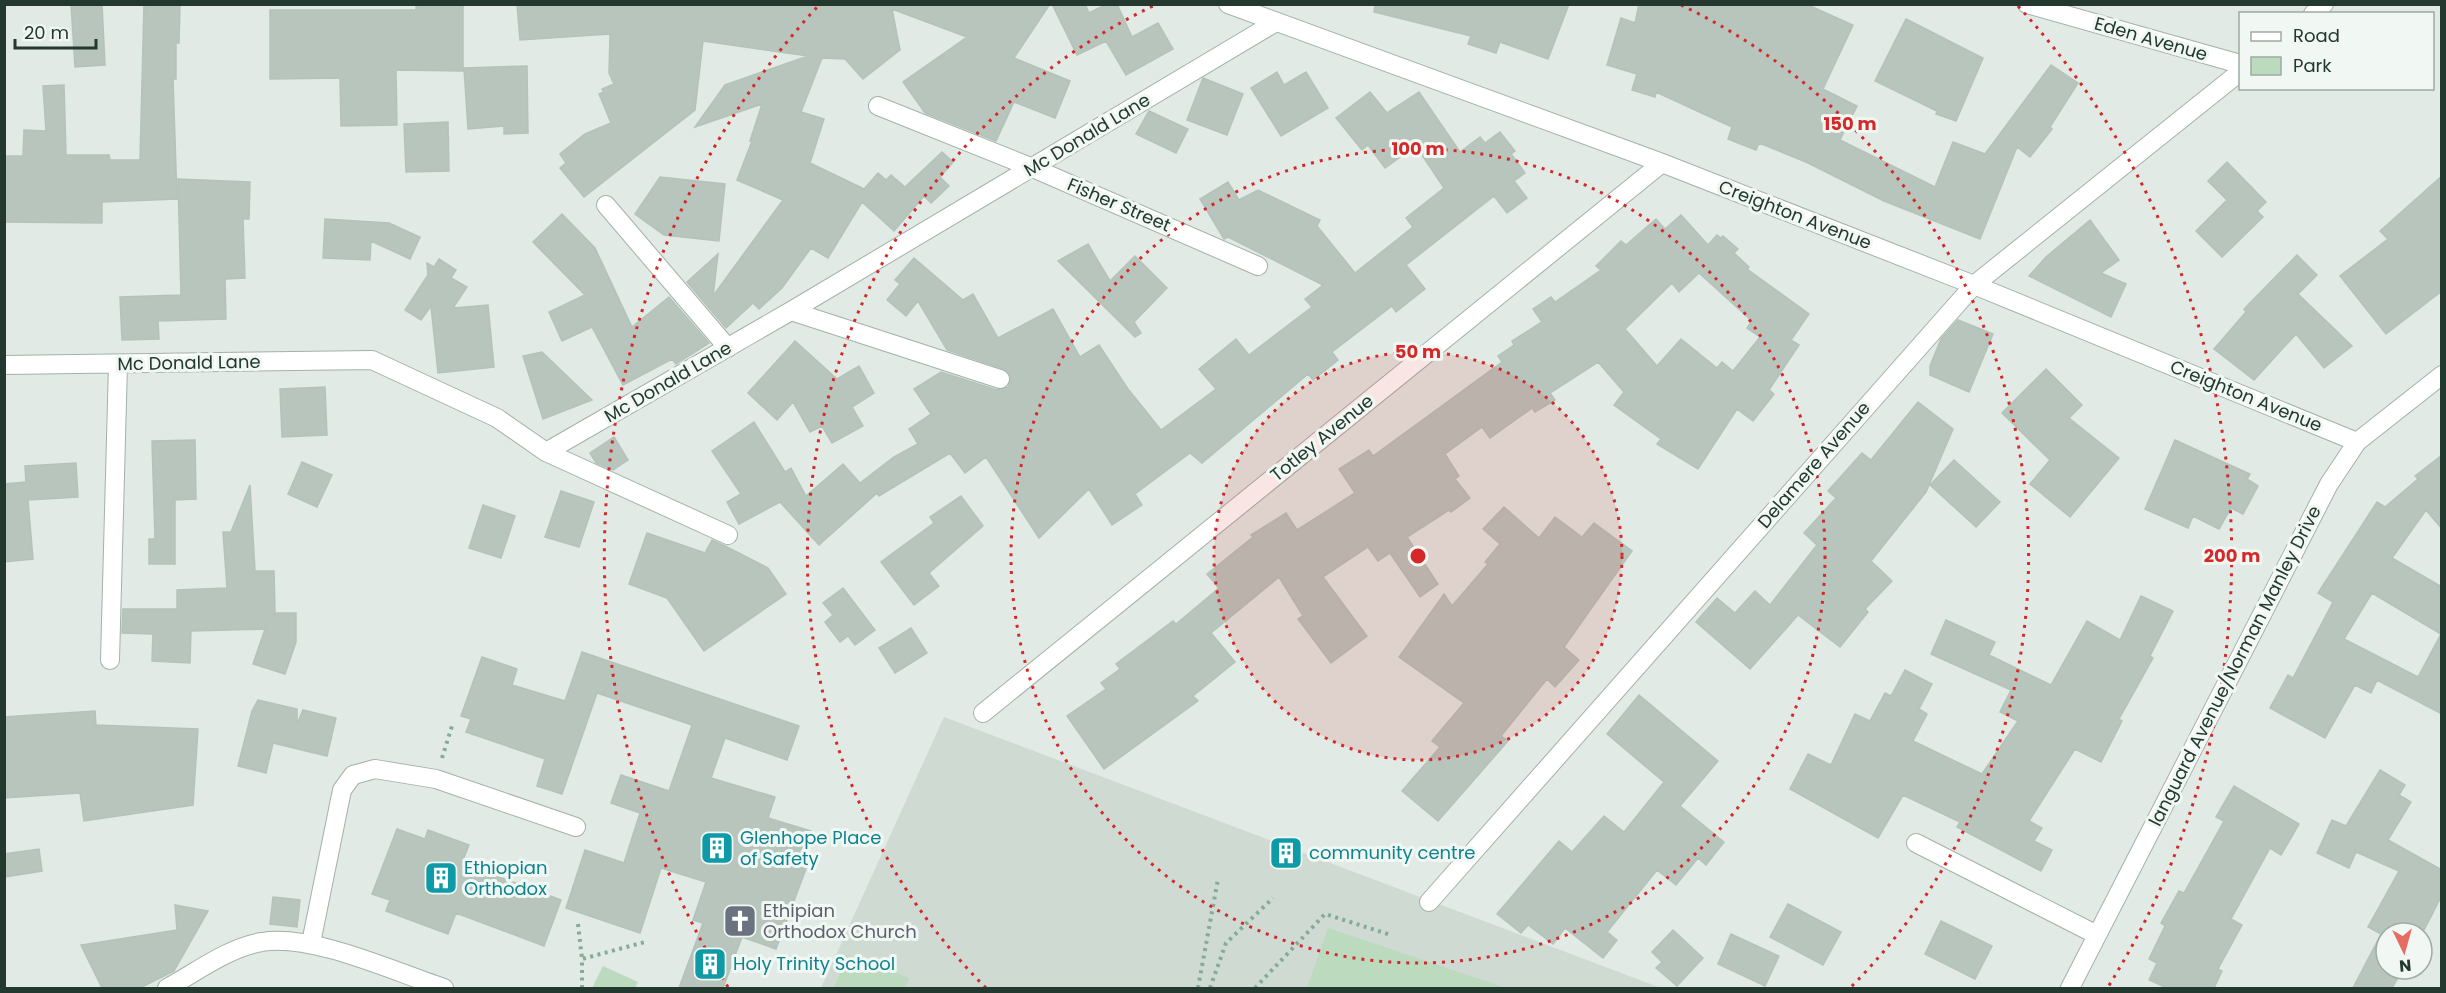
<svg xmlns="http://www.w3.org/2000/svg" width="2446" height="993" viewBox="0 0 2446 993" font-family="Poppins,sans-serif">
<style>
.built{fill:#cfdad3}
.green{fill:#bbdabe}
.building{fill:#b7c5bd;stroke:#b4c3ba;stroke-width:1.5;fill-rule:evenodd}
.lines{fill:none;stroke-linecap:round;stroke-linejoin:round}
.minor-casing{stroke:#a4b1aa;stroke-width:20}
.path{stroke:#84ab98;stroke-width:4;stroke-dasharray:3 4.5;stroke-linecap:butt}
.minor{stroke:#fff;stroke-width:18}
.ring{fill:none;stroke:#d62828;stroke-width:3;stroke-dasharray:3 6}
.labels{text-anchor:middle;stroke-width:6;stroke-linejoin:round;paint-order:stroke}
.street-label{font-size:18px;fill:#23392f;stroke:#f1f7f3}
.culture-label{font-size:18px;fill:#0d838f;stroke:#f1f7f3;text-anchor:start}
.worship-label{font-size:18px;fill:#5b616d;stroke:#f1f7f3;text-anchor:start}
.centre{fill:#d62828;stroke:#f1f7f3;stroke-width:3}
.ring-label{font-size:18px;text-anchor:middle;font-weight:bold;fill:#d62828;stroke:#f1f7f3;stroke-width:6;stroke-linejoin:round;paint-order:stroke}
</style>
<rect width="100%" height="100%" fill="#e1eae4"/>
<path class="built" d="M944 717 1661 988H821Z"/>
<path class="green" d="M1328 928 1506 988H1307Z
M847 955 909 978 905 988H834Z
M603 966 638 982 635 988H592Z"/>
<path class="building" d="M71 4H102L105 65 75 67Z
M144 4H180L179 43H176V79H173L177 199 102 202V223L4 222V156H23L24 130 46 131 43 86 64 85 66 155H109L110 160H140Z
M416 4H463V71L396 70 397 125 341 126 340 78 270 79V10H416Z
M517 4H1050L1014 58 1070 81 1055 118 1014 102 996 141 925 113 903 82 967 37 892 9 900 50 863 79 845 59 822 58 801 112 824 119 810 163 864 189 878 173 886 180 891 175 905 187 942 152 953 162 940 177 949 186 931 203 924 196 894 231 862 202 828 258 811 248 782 288 759 309 753 303 726 328 687 282 718 254 713 296 783 200 737 180 752 141H750L762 104 695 127 725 85 808 56 703 41 695 110 584 197 560 168 566 163 560 154 585 134 611 123 599 94 604 92 602 89 614 84 609 73 610 34 520 40Z
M1052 4H1085L1089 13 1107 4H1117L1132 37 1158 23 1173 49 1126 75 1106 41 1077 55Z
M1375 4H1569L1548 59 1500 42 1496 53 1468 44 1471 36 1374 12Z
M1639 4H1806L1853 25 1823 89 1857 106 1840 140 1935 187 1953 142 1985 154 2051 65 2078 83 2050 127 2052 129 2030 157 2017 147 1980 239 1884 201 1806 162 1759 143 1756 150 1728 139 1732 127 1656 92 1655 97 1632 90 1637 74 1607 65 1621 18 1635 23Z
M1906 19 1983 58 1956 121 1936 114 1937 111 1875 81Z
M527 66 528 133 504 134V126L468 129 464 68Z
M1277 72 1284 85 1306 72 1328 108 1281 136 1251 88Z
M1203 78 1243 94 1227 135 1187 120Z
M1370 92 1387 113 1419 92 1460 152 1480 137 1485 143 1500 132 1515 151 1511 154 1525 173 1514 181 1527 198 1507 213 1494 196 1406 265 1425 289 1396 312 1392 306 1332 352 1338 360 1313 380 1308 374 1202 463 1190 453 1135 494 1142 505 1112 525 1089 489 1039 538 986 457 965 473 950 453 879 496 877 493 819 545 780 502 739 524 727 502 741 494 712 451 754 422 785 472 791 468 806 496 843 464 860 483 894 457 918 444 909 429 931 414 914 389 941 372 997 390 1008 387 1011 376 1004 369 947 350 918 301 906 316 887 300 900 284 895 280 914 258 963 300 973 294 998 338 1053 309 1080 357 1099 345 1128 389 1161 430 1216 389 1199 369 1236 339 1249 355 1312 307 1305 299 1323 285 1228 237 1224 239 1200 199 1228 182 1239 200 1258 190 1320 220 1317 226 1355 273 1413 227 1406 218 1444 188 1416 146 1385 168 1368 145 1362 150 1336 118Z
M1149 111 1188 129 1176 153 1136 134Z
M448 122 449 171 406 172 404 124Z
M2227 162 2266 202 2257 211 2263 217 2222 257 2196 231 2227 200 2208 181Z
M2442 176V291L2386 334 2340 276 2388 239 2380 231Z
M660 177 725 184 719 241 664 235 635 214Z
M178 179 250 182 249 219H243L245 278 225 279 226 319 158 321 159 339 122 340 120 297 181 295Z
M562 214 595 248 632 327 669 297 709 343 676 364 672 359 623 385 592 327 562 341 549 312 585 295 533 242Z
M1681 215 1708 245 1717 235 1721 238 1723 236 1738 249 1734 253 1749 267 1747 269 1809 314 1791 340 1799 345 1769 390 1774 394 1753 421 1737 409 1698 469 1657 444 1661 439 1614 405 1624 392 1598 362 1550 393 1555 400 1535 412 1532 408 1490 438 1482 427 1445 454 1459 476 1455 479 1470 498 1451 512 1449 510 1407 537 1438 584 1420 597 1390 553 1378 561 1368 547 1323 577 1367 636 1331 663 1298 619 1303 616 1279 577 1211 633 1235 662 1193 696 1198 701 1104 769 1067 716 1106 689 1101 683 1120 669 1116 664 1173 621 1176 624 1219 588 1207 574 1253 537 1251 535 1286 513 1297 530 1355 493 1339 469 1369 450 1373 456 1502 362 1498 356 1514 345 1512 341 1542 322 1533 309 1551 297 1555 302 1601 270 1596 266 1621 241 1626 245 1656 219 1665 229ZM1699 273 1752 321 1747 328 1760 337 1733 371 1722 362 1717 368 1681 339 1657 366 1625 329 1672 283 1679 292Z
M325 219 389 223 420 237 410 259 371 241 370 260 323 258Z
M2090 220 2119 260 2101 273 2126 284 2111 317 2029 276 2046 257Z
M1088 244 1110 281 1135 256 1167 288 1134 322 1141 333 1135 337 1058 261Z
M2297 255 2317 275 2298 294 2352 346 2324 368 2296 334 2254 380 2214 349 2246 312 2244 309Z
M439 259 456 270 451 278 467 287 453 308 488 305 494 367 438 373 431 306 421 320 405 310 428 275 427 263 434 267Z
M1958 320 1993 334 1969 392 1930 375V366L1941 339Z
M795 341 837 379 859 366 874 393 852 407 863 426 832 443 822 426 810 432 793 402 777 420 748 393Z
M542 352 592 400 543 419 523 356Z
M2046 369 2082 405 2069 418 2119 458 2070 517 2030 484 2050 460 2002 413Z
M325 387 327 435 282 437 280 389Z
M1918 402 1953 429 1926 492 1871 561 1892 581 1865 609 1868 612 1840 647 1798 615 1750 669 1696 622 1717 598 1735 613 1755 591 1770 605 1817 545 1804 533 1836 498 1828 491 1862 453 1871 460Z
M614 437 628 460 613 470 596 463 590 453Z
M195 440 196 499 175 500V564H149V539H155L152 441Z
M2175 440 2250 474 2247 479 2258 486 2243 514 2231 508 2219 529 2193 516 2188 528 2145 509Z
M2442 455V529L2426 510 2392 558 2442 587V714L2377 680 2371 693 2355 685 2325 738 2270 708 2288 675 2293 678 2333 602 2318 593 2377 502 2385 507 2418 479 2415 476ZM2372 593 2441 634 2418 677 2344 639Z
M1954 460 2000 502 1976 527 1930 485Z
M302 462 332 475 317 507 288 494Z
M76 463 78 497 28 500 33 559 4 562V484L26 482 25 466Z
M250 485 255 571H274L275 613H296V642L285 674 253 664 265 629 191 631 190 663 152 661 153 634 122 633 123 609H177V590L227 588 223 532H231Z
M561 491 594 502 579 547 545 537Z
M961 496 983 526 929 573 939 586 914 605 881 562 934 523 930 517Z
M483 505 515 516 501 558 469 548Z
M1504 507 1539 538 1555 517 1582 537 1594 523 1632 551 1564 647 1579 660 1555 687 1547 679 1501 736 1508 741 1438 821 1402 791 1440 747 1432 741 1464 703 1399 657 1444 594 1452 606 1488 564 1485 562 1500 544 1483 529Z
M647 533 705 553 712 540 725 546 768 568 786 594 704 651 667 598 629 584Z
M843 588 875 630 855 645 848 636 840 642 825 622 833 615 823 603Z
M2141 596 2173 611 2150 656 2153 658 2119 719 2122 721 2101 762 2075 749 2029 821 2042 828 2034 841 2052 850 2041 871 1957 827 1960 822 1903 795 1878 838 1790 789 1808 754 1831 765 1855 714 1870 721 1885 693 1891 696 1905 670 1932 684 1919 709 1927 714 1913 741 1982 774 2018 721 2000 712 2011 690 1931 654 1946 620 1995 642 1989 655 2051 685 2087 621 2120 640Z
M911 628 927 653 895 673 879 648Z
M582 652 799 726 787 760 725 738 711 778 775 797 768 818 811 831 800 867 806 869 776 949 742 937 723 988H679L703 923 693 920 706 882 661 868 640 933 566 908 585 850 624 863 640 813 611 803 621 775 669 791 692 725 597 693 562 794 537 786 545 759 466 732 471 719 461 716 482 657 517 669 512 685 565 701Z
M1639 695 1718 761 1680 806 1724 842 1706 865 1698 858 1676 885 1657 870 1607 932 1617 940 1603 958 1565 928 1553 944 1528 925 1521 933 1497 914 1559 841 1572 852 1604 816 1624 832 1664 782 1607 734Z
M258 700 297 709V724L303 710 336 718 327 756 273 743 266 773 238 766 252 711Z
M95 711 96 725 198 729 193 805 84 821 80 793 4 798V717Z
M2380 770 2405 785 2399 795 2411 802 2388 840 2442 870V895L2422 934 2386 933V969H2403L2392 988H2353L2381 934 2368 927 2399 871 2356 852 2349 868 2317 853 2332 820 2346 826Z
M2234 786 2299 824 2281 855 2270 848 2231 919 2242 925 2218 969 2222 971 2214 988H2167L2149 980 2157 963 2149 959 2165 926 2161 923 2179 891 2184 893 2224 821 2216 817Z
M397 829 425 839 428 830 469 845 462 863 561 900 544 946 456 913 448 934 386 911 390 900 372 894Z
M39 849 42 871 4 877V854Z
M273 897 300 900 297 927 270 924Z
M1788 904 1841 932 1823 965 1770 937Z
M175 905 208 911 174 971 140 988H102L81 945 177 930Z
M1941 921 1992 946 1975 979 1925 954Z
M1673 930 1703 958 1677 986 1656 968 1662 962 1652 952Z
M1731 934 1779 956 1765 986 1718 964Z"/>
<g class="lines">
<g class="minor-casing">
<path id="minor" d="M1228 4 1662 163 1974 285 2357 442
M2027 4 2240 64
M2313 14 2324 4
M878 106 1033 168 1258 266
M606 205 728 348
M791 311 1000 379
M4 365 372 360 497 418 546 452 791 311 1276 22
M546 452 728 535
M110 660 118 364
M983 713 1662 163
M1916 843 2097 935
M1429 902 1974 285 2240 72
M311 943 342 790 353 775 375 769 436 779 576 827
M167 988C195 973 229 947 262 942 311 933 395 972 444 988
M2070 988 2329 484 2357 442 2442 375"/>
</g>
<path class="path" d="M442 758 452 726
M578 924 582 959
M582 988V959L645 942
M1198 988 1218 879
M1210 988 1226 943 1273 898
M1255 988 1325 914 1391 935"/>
<use href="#minor" class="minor"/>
</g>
<circle cx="1418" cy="556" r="204" fill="#d62828" fill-opacity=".12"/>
<g class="ring">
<circle cx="1418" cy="556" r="204"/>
<circle cx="1418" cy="556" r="407"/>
<path d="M986 988A611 611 0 0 1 1155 5M1681 5A611 611 0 0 1 1850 988"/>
<path d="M728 987A814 814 0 0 1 818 6M2018 6A814 814 0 0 1 2108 987"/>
</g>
<defs>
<g id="building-square" transform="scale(1.725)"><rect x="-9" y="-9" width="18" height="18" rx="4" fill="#0f9aa8" stroke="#f1f7f3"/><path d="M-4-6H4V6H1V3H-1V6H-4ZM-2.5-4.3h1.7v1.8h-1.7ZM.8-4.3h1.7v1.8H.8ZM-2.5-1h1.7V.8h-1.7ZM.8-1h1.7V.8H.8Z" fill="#fff"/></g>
<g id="church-square" transform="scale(1.725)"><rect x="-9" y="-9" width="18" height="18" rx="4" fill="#6b7280" stroke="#f1f7f3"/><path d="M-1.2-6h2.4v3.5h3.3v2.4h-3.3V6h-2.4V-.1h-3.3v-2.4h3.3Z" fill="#fff"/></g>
</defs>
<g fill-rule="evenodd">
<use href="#building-square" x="717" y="848"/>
<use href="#building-square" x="1286" y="853"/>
<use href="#building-square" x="441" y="878"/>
<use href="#church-square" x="740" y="921"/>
<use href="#building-square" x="710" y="964"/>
</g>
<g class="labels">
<g class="street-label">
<text transform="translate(2151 39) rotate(16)" y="6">Eden Avenue</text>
<text transform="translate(1087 135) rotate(-31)" y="6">Mc Donald Lane</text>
<text transform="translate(1119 205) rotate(23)" y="6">Fisher Street</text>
<text transform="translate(1795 215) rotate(21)" y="6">Creighton Avenue</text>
<text transform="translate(189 363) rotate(-1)" y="6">Mc Donald Lane</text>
<text transform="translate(668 382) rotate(-30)" y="6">Mc Donald Lane</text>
<text transform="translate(2246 396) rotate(22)" y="6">Creighton Avenue</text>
<text transform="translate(1322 438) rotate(-39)" y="6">Totley Avenue</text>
<text transform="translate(1814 465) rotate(-49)" y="6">Delamere Avenue</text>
<text transform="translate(2235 666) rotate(-63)" y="6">languard Avenue/Norman Manley Drive</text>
</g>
<g class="culture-label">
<text x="740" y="844">Glenhope Place<tspan x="740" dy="21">of Safety</tspan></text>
<text x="1309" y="859">community centre</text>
<text x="464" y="874">Ethiopian<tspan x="464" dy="21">Orthodox</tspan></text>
<text x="733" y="970">Holy Trinity School</text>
</g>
<g class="worship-label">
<text x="763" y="917">Ethipian<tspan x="763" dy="21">Orthodox Church</tspan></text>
</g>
</g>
<circle cx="1418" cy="556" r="9" class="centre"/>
<g class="ring-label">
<text x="1850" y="130">150 m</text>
<text x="1418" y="155">100 m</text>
<text x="1418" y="358">50 m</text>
<text x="2232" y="562">200 m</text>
</g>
<rect width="2446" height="993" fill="none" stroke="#23392f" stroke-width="12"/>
<rect x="2239" y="12" width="195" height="78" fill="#f1f7f3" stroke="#9faba5" stroke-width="1.5"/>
<rect x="2251" y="32" width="30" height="9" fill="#ffffff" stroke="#9faba5" stroke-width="1.5"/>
<text x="2293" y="42" font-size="18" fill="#23392f">Road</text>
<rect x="2251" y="57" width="30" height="18" fill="#bbdabe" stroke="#9faba5" stroke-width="1.5"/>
<text x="2293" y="72" font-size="18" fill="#23392f">Park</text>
<g transform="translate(2404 951) rotate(175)"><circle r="28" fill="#f1f7f3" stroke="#9faba5" stroke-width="1.5"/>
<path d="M0-4.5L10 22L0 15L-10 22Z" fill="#e66c63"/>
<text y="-9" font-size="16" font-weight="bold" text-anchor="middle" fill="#23392f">N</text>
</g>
<path d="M15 39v9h81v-9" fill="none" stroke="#23392f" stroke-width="3"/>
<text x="24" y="39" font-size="18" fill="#23392f" stroke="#f1f7f3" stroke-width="4.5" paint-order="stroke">20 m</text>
</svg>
